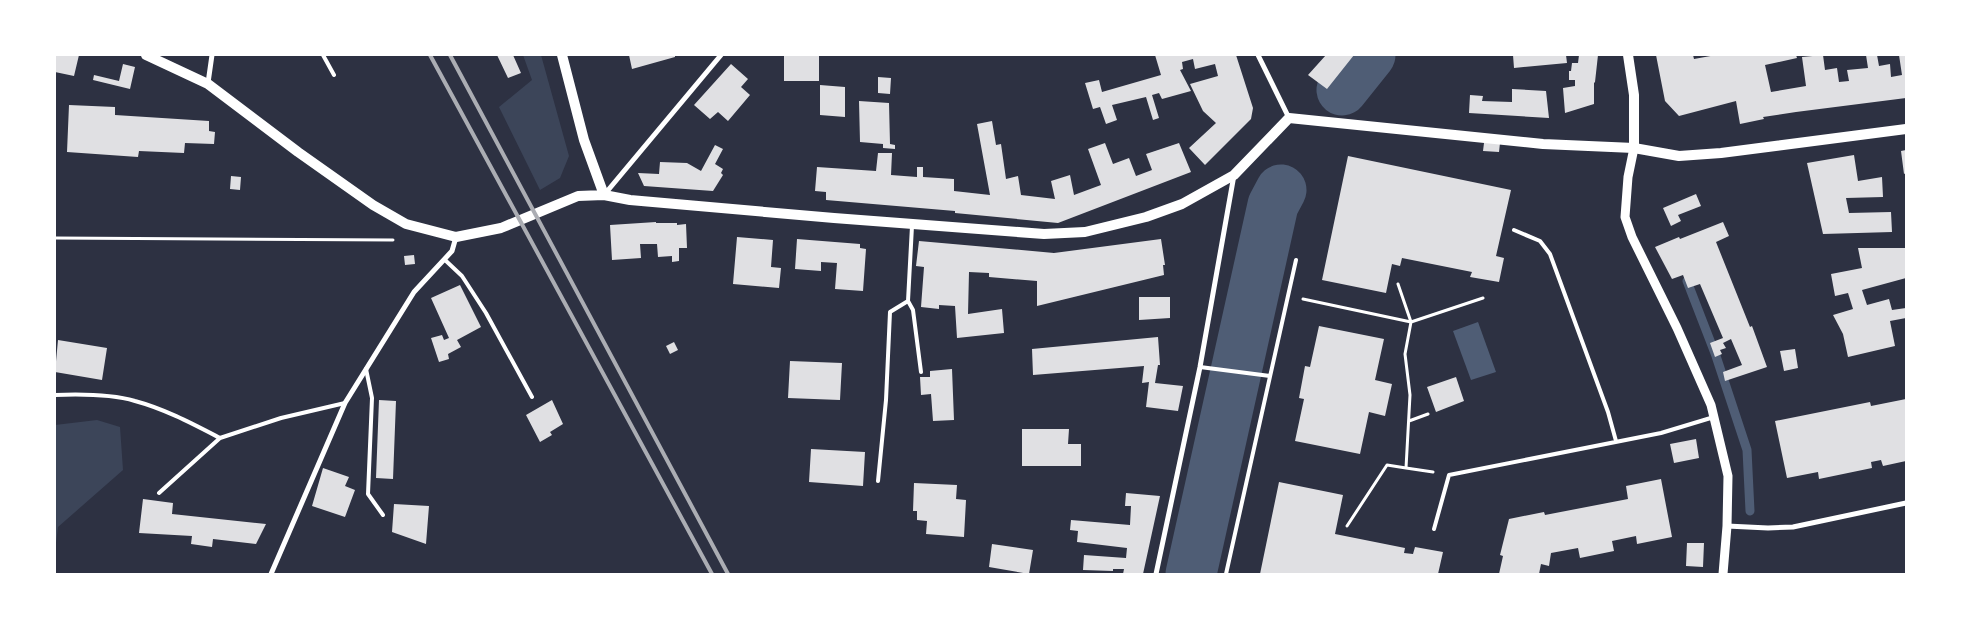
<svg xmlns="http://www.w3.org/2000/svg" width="1961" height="629" viewBox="0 0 1961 629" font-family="'Noto Sans',sans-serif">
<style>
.green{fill:#3c4559}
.water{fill:#4f5d75}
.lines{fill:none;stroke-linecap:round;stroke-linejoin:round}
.stream{stroke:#4f5d75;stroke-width:9}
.river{stroke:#4f5d75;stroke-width:51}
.building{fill:#e0e0e3}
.path{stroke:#fff;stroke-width:3}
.service{stroke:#fff;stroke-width:4}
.minor{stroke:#fff;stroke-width:5}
.tertiary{stroke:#fff;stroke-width:9}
.secondary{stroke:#fff;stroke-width:10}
.rail{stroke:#abadb3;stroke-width:4}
</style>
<rect width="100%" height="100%" fill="#2d3142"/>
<path class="green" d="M523 55H541L569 156 560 178 540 190 499 107 532 80Z
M97 420 120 427 123 470 58 527 55 551V425Z"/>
<path class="water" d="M1478 322 1496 372 1471 380 1453 331Z"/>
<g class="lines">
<path class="stream" d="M1687 281 1716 356 1747 450 1750 511"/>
<path class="river" d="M1342 90 1370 55
M1191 574 1273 205 1281 190"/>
</g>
<path class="building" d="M55 55H79L74 76 55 72Z
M497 55H513L521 73 508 78Z
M629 55H675V57L632 69Z
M784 55H819V81H784Z
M1155 55H1236L1253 108 1251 119 1205 165 1189 148 1216 123 1203 111 1190 84 1218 76 1215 64 1195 69 1193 59 1182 62 1183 69 1180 70 1191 91 1162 99 1159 93 1152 95 1159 118 1153 120 1146 97 1112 105 1117 120 1106 124 1100 107 1093 109 1085 83 1099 80 1102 92 1161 75Z
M1326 55H1354L1327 89 1308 75Z
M1513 55H1566L1567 63 1514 68Z
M1579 55H1598L1595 82 1594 83V104L1565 113 1563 88 1575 86V80H1569V71H1571L1572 63H1578Z
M1656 55H1693L1694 59 1716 55H1796L1797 58 1765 65 1771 92 1806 86 1802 57 1823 55 1825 70 1837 68 1839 82 1849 81 1847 70 1868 68 1866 55H1877L1879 66 1890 64 1891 77 1902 75 1899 55H1906V98L1796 112 1763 117 1764 119 1740 124 1736 101 1679 116 1665 101Z
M123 64 135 67 130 89 93 80 94 75 119 81Z
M731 64 748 79 741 87 750 95 728 121 718 112 710 119 694 105Z
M878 77 891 78 890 94 878 93Z
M820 85 845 87V117L820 115Z
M1512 89 1546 91 1549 118 1469 113 1470 95 1483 96 1482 101 1512 102Z
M859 101 889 103 890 144 895 145V149L883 148V144L860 142Z
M69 105 115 107V115L209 121V131L215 132 214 144 185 143 184 153 139 151 138 157 67 152Z
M992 121 996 145 1001 144 1006 179 1018 176 1021 195 1055 199 1051 181 1070 175 1074 195 1101 185 1088 149 1105 143 1113 164 1129 158 1136 176 1152 170 1146 154 1179 143 1191 172 1058 223 955 213V211L826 200V192L815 191 817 167 876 171 878 153H892L891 175 917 177V167H923V177L954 179V191L990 195 977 124Z
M1484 143H1500L1499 152 1483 151Z
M715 145 723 149 715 164 723 169 721 173 723 175 713 191 644 186 638 173 659 174 660 162 687 163 701 171Z
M1906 150V173L1904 174 1901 151Z
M1854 155 1858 181 1882 177 1883 197 1846 198 1849 213 1891 212 1892 232 1823 234 1807 163Z
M1348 156 1511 190 1496 256 1504 258 1499 282 1470 277 1472 272 1402 258 1400 266 1392 264 1386 293 1322 280Z
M231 176 241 177 240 190 230 189Z
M1696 194 1701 206 1678 215 1681 221 1671 226 1663 208Z
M656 222V223H677V225L686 224 687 248H679V261L672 262V256L658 257 657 244H640L641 258 612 260 610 225Z
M1723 222 1729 236 1716 242 1750 327 1752 326 1767 367 1725 381 1723 372 1742 365 1731 339 1723 343 1726 348 1720 350 1722 354 1715 357 1710 343 1723 338 1700 284 1688 288 1683 275 1672 279 1655 247 1679 237 1680 239Z
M737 237 773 240 771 267 781 268 779 288 733 284Z
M797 239 860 244V248L866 249 863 291 835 289 837 263 821 262V271L795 269Z
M1161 239 1165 265H1163L1164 275 1037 306V281L989 277V273L969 272 968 314 1002 309 1004 333 957 338 955 306 939 305V309L921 307 924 267 916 266 919 241 1054 253Z
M1858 248H1906V278L1862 290 1867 305 1889 299 1892 310 1906 308V318L1890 321 1895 346 1848 357 1843 334 1833 315 1853 309 1848 293 1835 296 1831 274 1862 268Z
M414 255 415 264 405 265 404 256Z
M460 285 481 327 457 340 461 347 448 354 449 359 439 362 431 338 442 335 444 340 449 338 431 298Z
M1139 297H1170V318L1139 320Z
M1319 326 1384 339 1375 380 1392 384 1385 416 1369 412 1360 454 1295 441 1304 399 1299 398 1305 366 1310 367Z
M1158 337 1160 365H1158L1155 383 1183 386 1178 411 1146 407 1149 382 1142 383 1144 366 1033 375 1032 349Z
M58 340 107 348 102 380 55 372Z
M674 342 678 350 670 354 666 346Z
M1795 349 1798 368 1784 371 1780 351Z
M790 361 842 363 840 400 788 398Z
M952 369 954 420 933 421 931 394 921 395 920 377H930V371Z
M1456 377 1464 401 1436 412 1427 387Z
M1906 399V461L1883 466 1881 460 1871 462 1872 468 1819 479 1818 472 1787 478 1775 421 1870 402 1871 406Z
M379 400 396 401 393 479 376 478Z
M552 400 563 424 550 432 552 435 540 442 526 415Z
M1022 429H1069L1068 444H1081V466H1022Z
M1696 439 1699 458 1674 463 1670 444Z
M811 449 865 452 863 486 809 482Z
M323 468 349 477 345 486 355 490 345 517 312 506Z
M1661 479 1672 537 1637 544 1636 536 1612 541 1614 551 1580 558 1578 548 1551 553 1549 566 1541 564 1539 574H1499L1503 556 1500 555 1509 519 1544 512 1545 515 1628 499 1626 486Z
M1279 482 1343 495 1335 534 1405 548 1404 553 1413 554 1415 547 1443 552 1438 574H1260Z
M914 483 957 485 956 499 966 500 964 537 926 534 927 521 917 520V511H913Z
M1126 493 1160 496 1143 574H1123L1124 569H1113V571L1083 570 1084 555 1126 558 1127 548 1077 542 1078 531 1070 530 1071 520 1130 525 1131 506H1125Z
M143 499 173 503 172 514 266 524 256 544 213 539 212 547 191 544 192 536 139 533Z
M394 504 429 506 426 544 392 532Z
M1687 543H1704L1703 567 1686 566Z
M992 544 1033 550 1029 574 989 567Z"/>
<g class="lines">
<path class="path" d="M55 238 393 240
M1303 299 1411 322 1483 298
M1409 421 1428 414
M1406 468 1433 472
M1347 526 1387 465 1406 468 1410 395 1405 354 1411 322 1398 284"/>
<path class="service" d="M323 55 334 75
M1514 230 1540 241 1550 254 1608 412 1616 441
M445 260 462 276 486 313 532 397
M908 301 913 310 921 372
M1200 367 1270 376
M366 369 372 398 368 494 383 515
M55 395C80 394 111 394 135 401 165 409 193 424 220 438L281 418 345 403
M878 481 886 400 890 312 908 301 912 226
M159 493 220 438
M1434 529 1449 475 1661 433 1714 417
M1226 574 1296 260"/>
<path class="minor" d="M1258 55 1289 118
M208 83 212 55
M604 195 721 55
M1727 526 1768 528 1793 527 1906 503
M271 574 345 403 414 292 452 251 456 237
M1156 574 1200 367 1234 175"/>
<path class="tertiary" d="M1634 148 1628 177 1625 217 1632 237 1677 328 1711 405 1728 476 1727 526 1723 574"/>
<path class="secondary" d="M146 55 208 84 298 152 373 205 406 224 456 237 501 228 578 196 604 195 630 200 834 218 1044 234 1085 232 1146 217 1182 204 1234 175 1289 118 1543 144 1634 148 1679 156 1721 153 1906 129
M562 55 584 140 604 195
M1628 55 1634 95V148"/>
<path class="rail" d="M430 55 712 574
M450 55 728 574"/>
</g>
<rect width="1961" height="629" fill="none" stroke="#ffffff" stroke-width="112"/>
</svg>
